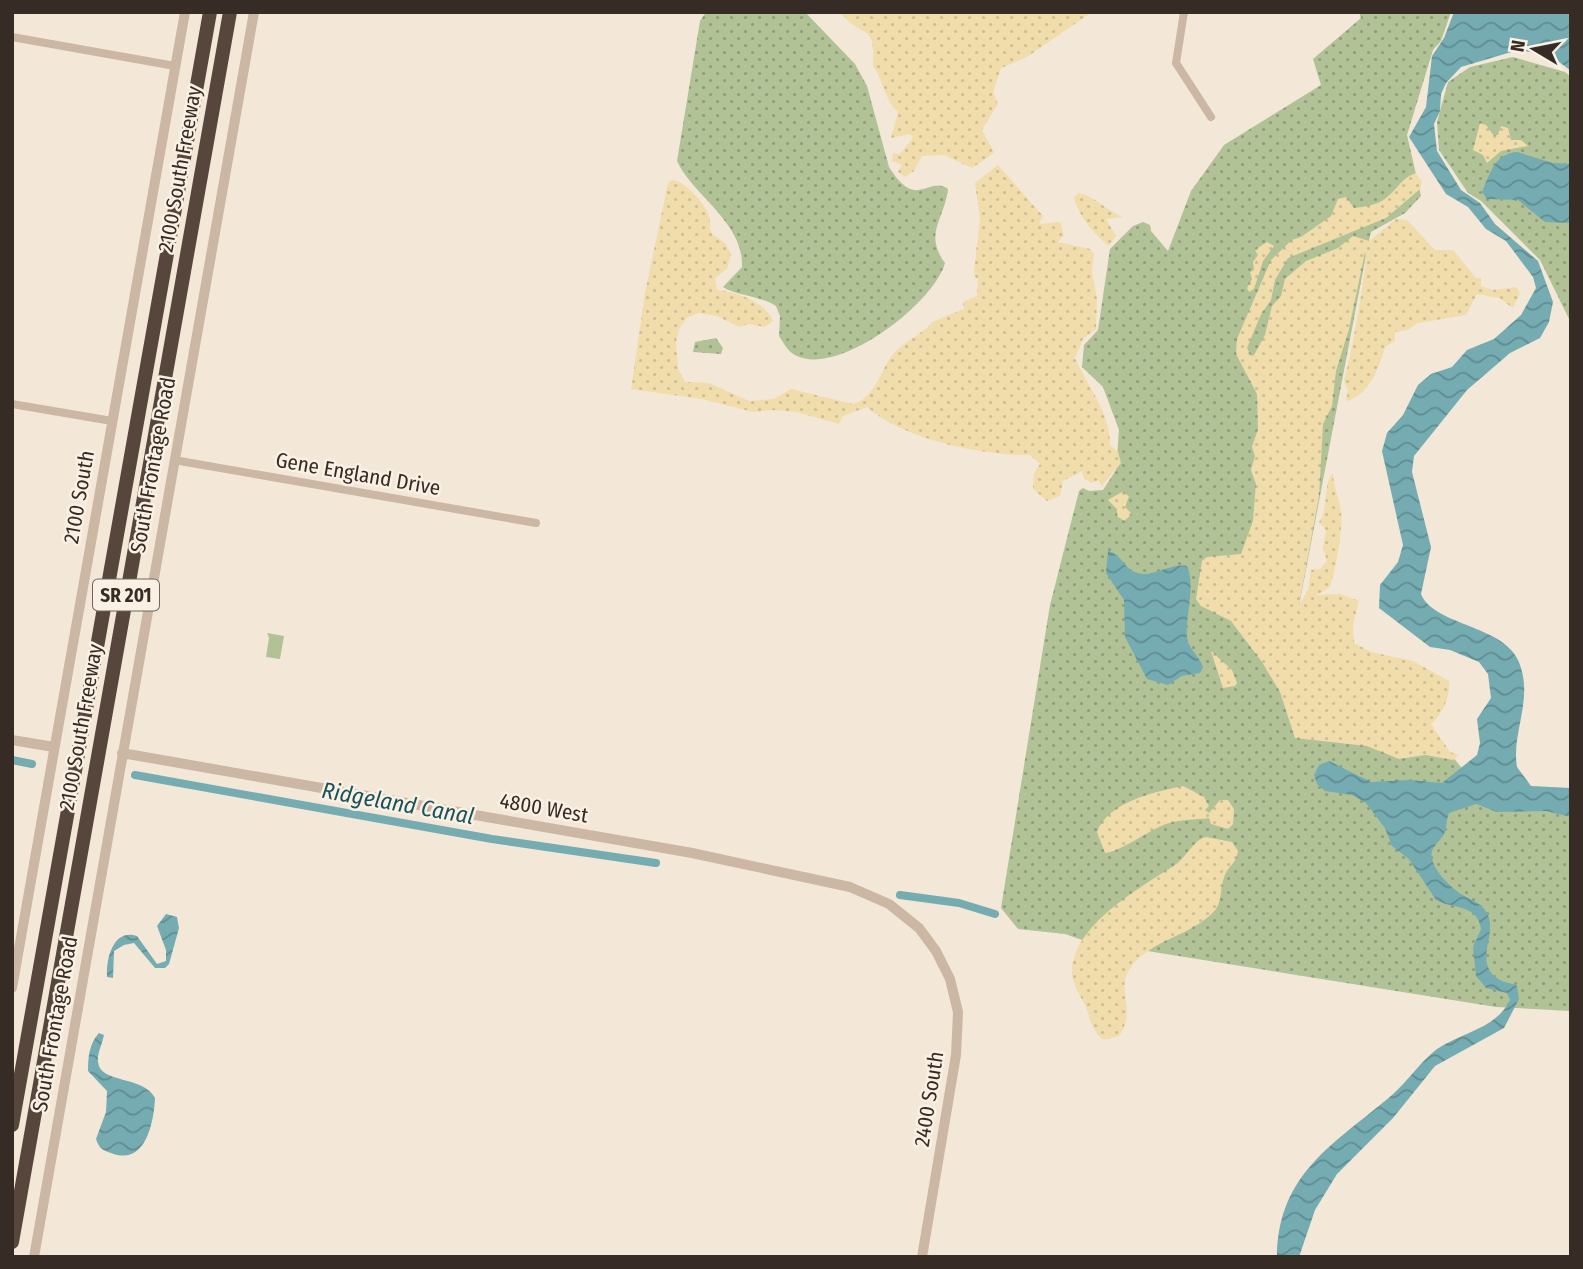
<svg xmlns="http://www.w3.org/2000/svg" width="1583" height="1269" viewBox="0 0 1583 1269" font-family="'Fira Sans Condensed',sans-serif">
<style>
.green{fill:url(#green-dots)}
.sand{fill:url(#sand-dots)}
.pitch{fill:#b1c297}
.water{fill:url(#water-waves)}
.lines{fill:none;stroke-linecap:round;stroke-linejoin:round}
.canal{stroke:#74acb2;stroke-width:8}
.minor{stroke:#cbb7a3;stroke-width:8}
.tertiary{stroke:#cbb7a3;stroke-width:10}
.motorway{stroke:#57463c;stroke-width:14}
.labels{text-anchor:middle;stroke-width:5;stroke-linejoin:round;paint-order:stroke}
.shield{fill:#faf1e4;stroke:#71665e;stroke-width:2}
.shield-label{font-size:19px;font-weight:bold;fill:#362b25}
.street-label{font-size:21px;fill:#362b25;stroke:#faf1e4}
.water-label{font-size:23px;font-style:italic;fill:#18525a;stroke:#faf1e4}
</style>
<defs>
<pattern id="green-dots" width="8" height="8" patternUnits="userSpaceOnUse" patternTransform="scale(1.75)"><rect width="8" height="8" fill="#b1c297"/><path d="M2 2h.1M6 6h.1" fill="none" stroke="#919e7b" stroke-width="1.8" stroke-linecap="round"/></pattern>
<pattern id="sand-dots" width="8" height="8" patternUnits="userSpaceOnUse" patternTransform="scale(1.75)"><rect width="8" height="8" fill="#f1ddab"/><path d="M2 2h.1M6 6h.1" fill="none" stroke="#cfbe93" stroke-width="1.8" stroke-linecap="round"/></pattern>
<pattern id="water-waves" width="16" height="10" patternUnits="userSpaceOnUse" patternTransform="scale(1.75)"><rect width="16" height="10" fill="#74acb2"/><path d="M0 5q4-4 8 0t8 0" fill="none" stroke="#608c91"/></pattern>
</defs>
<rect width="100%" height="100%" fill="#f3e7d7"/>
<path class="green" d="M706 12H805L855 64 867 86 889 167C917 212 928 175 948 189 945 218 923 234 945 263 934 303 840 376 797 356 789 353 784 344 779 336L780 316 776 306C758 295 737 296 723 287L742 267C744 222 693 196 677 161L700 21Z
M1359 12H1451L1441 41 1433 50 1407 135 1421 196 1405 213 1371 232 1368 245 1298 611 1451 755 1471 779 1571 803V1011L1496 1007 1085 941 1065 934 1018 929 1001 908 1050 605 1079 491 1083 488 1089 491 1103 490 1116 470 1119 430 1103 387 1082 367 1084 345 1098 330 1110 249 1133 226 1143 222 1150 225 1151 231 1168 251 1191 191 1224 145 1321 85 1313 59 1361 18Z
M1513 57 1565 72 1571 77V323L1540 260 1481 201 1468 193 1439 150 1437 122 1448 82 1470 67Z
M716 338 723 348 721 354 693 352 695 342Z"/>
<path class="sand" d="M840 12H1092L1027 57 1001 68 993 92 998 104 982 130 994 152 991 155 972 168 944 155 922 156 914 171 905 177 898 172 902 165 892 161 893 153 900 154 913 138 910 134 891 138 898 112C884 99 884 81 873 66 876 21 862 40 840 12Z
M1480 123 1486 125 1494 136 1498 135 1501 126 1508 128 1511 140H1521L1528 146 1501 151 1487 163 1483 155 1473 150Z
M998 165 1043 216 1039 224 1060 222 1064 235 1058 242 1090 249 1094 254 1092 272 1097 299 1096 329 1083 339 1075 358C1087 385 1111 414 1110 445L1118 452 1121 463 1102 486 1098 480 1092 483 1084 479 1082 471 1063 481 1060 496 1047 501 1033 489 1034 474 1040 464 1030 455C982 456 903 439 867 407L843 416 839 424 796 412 772 410 753 412 702 399 631 389 645 293 668 183 672 180C685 181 706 204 709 216 711 223 709 227 712 234L725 243 731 254 727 269 715 278 717 290C736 292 765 301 773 321L765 327 748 324 739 327 717 316 698 313 687 318 680 327 676 342 678 368 685 382 709 383 749 401 774 399 791 389 853 404C875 399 881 368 894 353 903 343 928 330 932 322L964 309 963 302 977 296 978 279 975 277 974 271 980 218 975 183Z
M1416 173 1422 182 1420 189 1386 218 1288 258 1275 280 1271 300 1261 314 1247 348 1251 356 1254 355 1265 335 1272 306 1281 296 1285 279 1306 261 1338 248 1353 236 1369 241 1396 219 1407 220 1435 250H1453L1476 278H1481V286L1492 290 1516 287 1520 293 1513 308 1499 298 1477 294 1466 315 1418 323 1408 330 1395 332V341L1385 347C1380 367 1368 397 1346 401L1348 390 1344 381C1349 367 1369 262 1365 252L1349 329 1336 371 1332 406 1323 424 1319 496 1299 605 1308 590 1311 570 1320 569 1327 561 1323 548 1326 530 1319 522C1329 509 1323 482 1333 473 1333 485 1339 498 1341 511 1343 529 1336 569 1330 587L1317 595 1340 594 1359 601 1353 624 1354 643 1371 652 1413 661 1449 681C1451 696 1442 715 1431 724L1450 752 1459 755 1453 760 1425 755 1399 759 1367 746 1295 738 1280 692 1262 662 1231 621 1201 606 1196 599 1202 561 1207 557 1241 554 1253 521 1256 484 1251 470 1255 456 1252 447 1258 429 1257 394 1236 354 1237 339 1271 260 1292 240 1301 237 1331 216 1338 199 1346 197 1354 208C1365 207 1377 205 1386 198 1397 190 1402 177 1416 173Z
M1078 193C1094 195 1107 211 1123 217L1106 219 1116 236 1109 246C1092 232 1080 218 1074 198Z
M1267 242 1274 246 1263 261 1254 289 1249 292 1247 288 1252 279 1250 272 1254 270 1253 262 1258 255 1255 250Z
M1122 492 1129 496 1125 507 1132 514 1124 521 1117 516V509L1108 500Z
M1211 651 1232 670 1237 683 1235 686 1223 688Z
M1183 786 1204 797 1209 806 1205 810 1209 813 1220 800H1228L1234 809 1233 824 1228 829 1211 824 1209 818C1194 820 1181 819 1166 824 1149 830 1120 852 1105 853L1097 832C1108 802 1154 792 1183 786Z
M1206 837 1232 842 1238 851C1236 865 1227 866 1224 878 1220 887 1222 901 1216 909 1193 937 1150 938 1129 970 1116 990 1137 1011 1119 1036L1103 1040C1090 1029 1091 1017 1084 1003 1079 994 1073 984 1072 973 1071 926 1140 888 1175 865 1187 857 1193 840 1206 837Z"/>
<path class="pitch" d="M267 633 284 636 280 659 266 657 269 638Z"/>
<path class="water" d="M1454 12H1571V71L1550 55 1518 50 1461 67 1446 83 1441 94 1440 111 1434 124 1437 151 1461 190 1480 203 1495 224 1538 261 1553 302 1549 322 1540 338 1510 353 1467 390 1414 456 1412 472 1431 547 1421 594C1433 625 1502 625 1518 660 1535 698 1511 732 1517 767L1531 786 1571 788V817L1546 811 1497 812 1476 804 1449 813C1446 820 1447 827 1444 834 1441 840 1434 845 1432 851 1428 866 1450 887 1461 894 1470 900 1481 902 1487 913 1499 935 1470 965 1502 981 1507 983 1512 983 1517 986L1519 999 1504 1028 1435 1066 1393 1118 1337 1174 1315 1210 1299 1257H1277C1278 1172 1336 1143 1392 1095 1408 1081 1420 1062 1437 1049 1462 1032 1496 1029 1510 1000L1507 993 1486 988 1476 976 1473 947 1481 929C1478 904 1452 909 1436 900L1409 859 1392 846 1385 828 1366 803 1352 795 1325 791 1317 784 1314 775 1319 765 1329 761 1371 782 1410 780 1442 783 1477 755 1480 743 1477 719 1491 698 1488 674 1479 662 1450 650 1430 647 1379 608 1380 585 1398 562 1403 545 1382 451 1387 433 1403 415 1418 385 1431 374 1452 367 1467 350 1494 339 1521 315 1536 288 1533 277 1506 241 1486 229 1468 207 1446 194 1409 137 1426 107 1432 56 1444 38Z
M1517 152 1553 163 1571 164V223L1545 222 1518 200 1487 199 1482 192C1490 174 1494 154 1517 152Z
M1108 551C1123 554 1124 573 1143 574 1158 574 1173 563 1187 566 1196 587 1185 616 1187 638 1188 648 1200 657 1203 667L1200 673 1182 676 1168 685 1147 679 1125 637 1124 600 1106 573Z
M166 914 177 917 179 928 169 964 165 968H155L134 943 124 945 114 951 113 978 107 977C106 959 113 928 137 936L157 964 166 961V950L157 926Z
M99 1033 104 1035C102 1045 97 1053 98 1062 100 1084 143 1075 155 1098 154 1121 146 1167 111 1153 102 1150 99 1148 96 1139L106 1112 107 1091 88 1071C88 1057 89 1044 99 1033Z"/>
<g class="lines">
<path class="canal" d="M12 760 32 764
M135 775 492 839 656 863
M900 895 959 903 995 914"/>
<path class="minor" d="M1184 12 1176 63 1211 117
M12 37 175 66
M12 404 112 421
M174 460 536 523"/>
<path class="tertiary" d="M12 740 54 747
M122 753 692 853 850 887 889 904 919 928 936 951 950 979 958 1012 956 1055 922 1257
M12 988 185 12
M34 1257 254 12"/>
<path class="motorway" d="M12 1125 210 12
M12 1242 230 12"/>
</g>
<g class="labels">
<rect class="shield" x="93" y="579.5" width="66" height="31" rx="5"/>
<g class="shield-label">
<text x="126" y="602">SR 201</text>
</g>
<g class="street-label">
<text transform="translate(180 169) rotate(-80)" y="7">2100 South Freeway</text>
<text transform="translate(153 465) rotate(-80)" y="7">South Frontage Road</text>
<text transform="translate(358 474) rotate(10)" y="7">Gene England Drive</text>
<text transform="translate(79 497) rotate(-80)" y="7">2100 South</text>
<text transform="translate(81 727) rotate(-80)" y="7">2100 South Freeway</text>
<text transform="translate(544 808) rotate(10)" y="7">4800 West</text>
<text transform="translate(55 1024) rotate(-80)" y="7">South Frontage Road</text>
<text transform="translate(929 1099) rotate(-81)" y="7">2400 South</text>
</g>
<g class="water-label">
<text transform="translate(398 803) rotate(10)" y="8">Ridgeland Canal</text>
</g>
</g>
<rect width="1583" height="1269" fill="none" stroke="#362b25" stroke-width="28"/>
<g transform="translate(1534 49) rotate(280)" stroke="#faf1e4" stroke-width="5" paint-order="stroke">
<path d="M0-5L12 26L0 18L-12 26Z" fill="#362b25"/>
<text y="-10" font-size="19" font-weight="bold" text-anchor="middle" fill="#362b25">N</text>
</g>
</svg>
